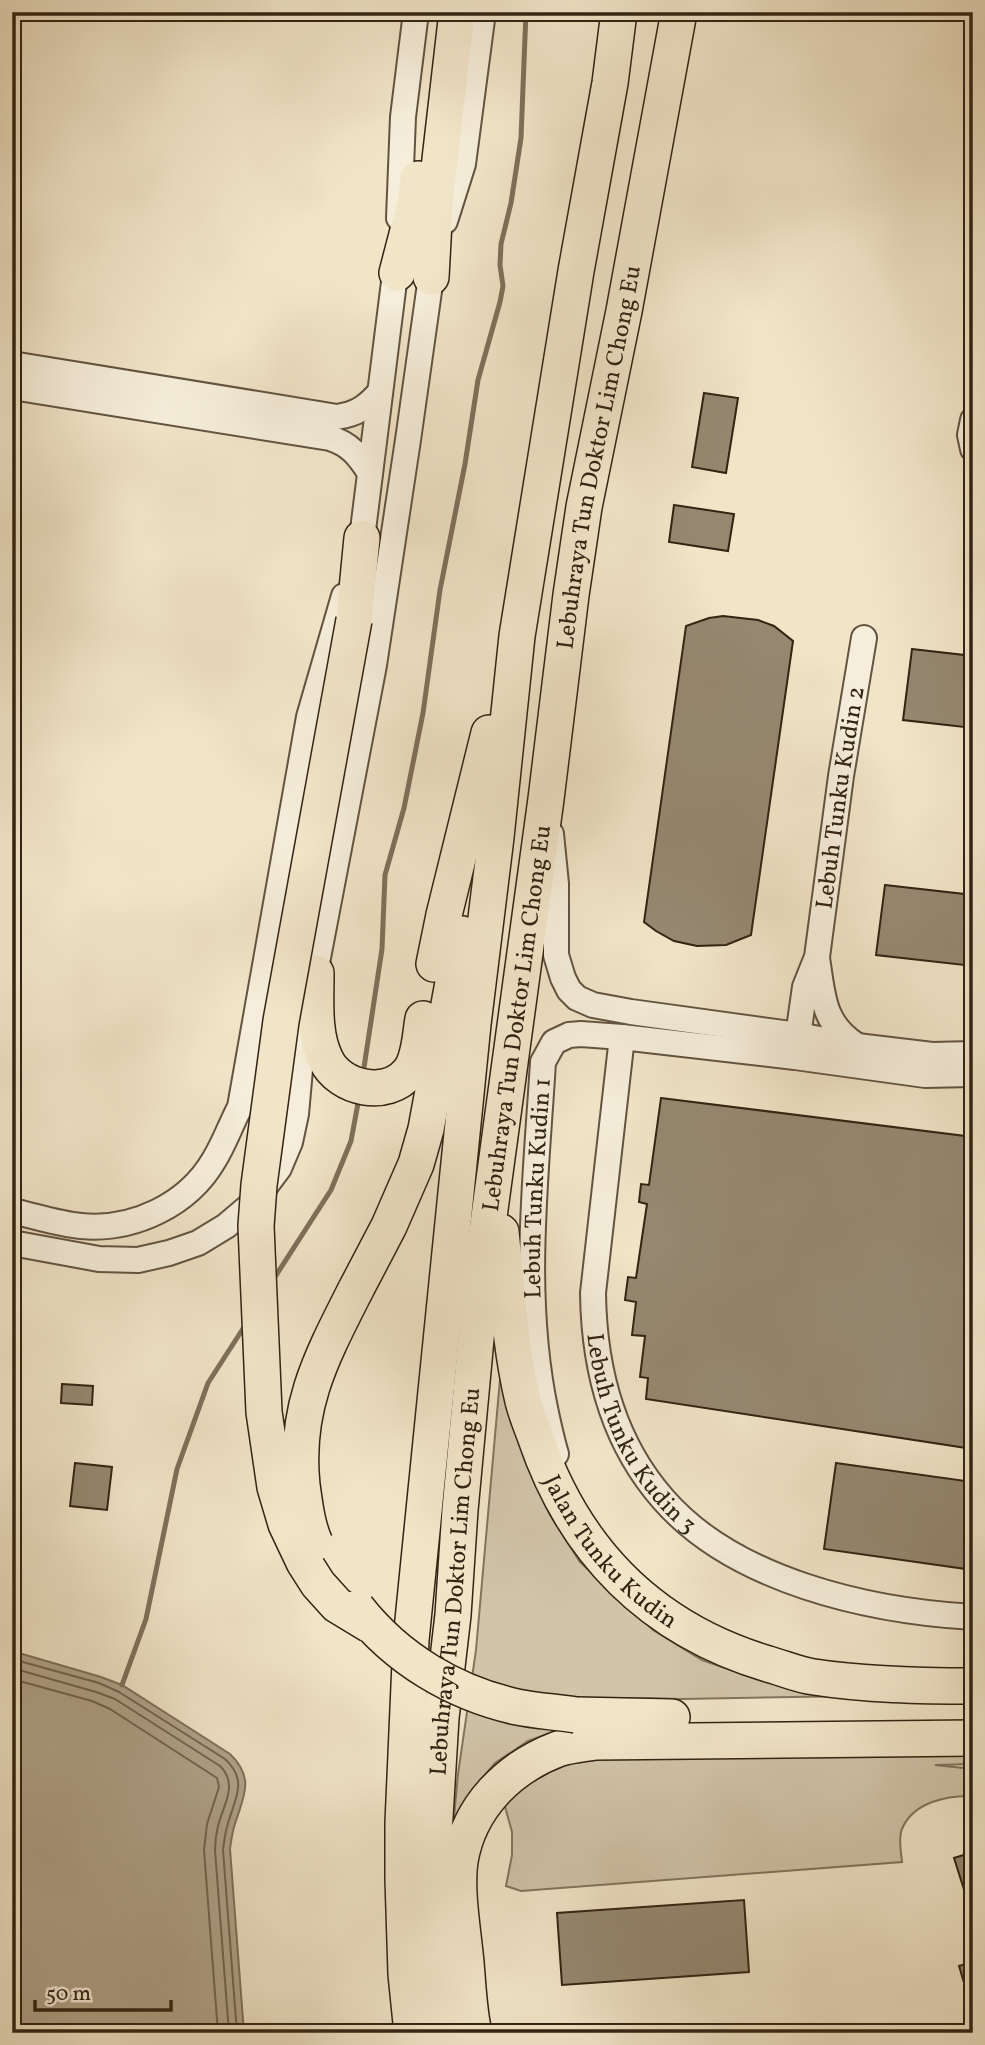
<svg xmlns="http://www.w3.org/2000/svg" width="985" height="2045" viewBox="0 0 985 2045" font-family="Vollkorn,serif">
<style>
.green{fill:#d1c4a9;stroke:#82745e;stroke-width:2}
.water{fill:#b0a38a;stroke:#7e705a;stroke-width:2}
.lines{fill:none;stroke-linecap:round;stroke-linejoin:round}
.shore{stroke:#71634e;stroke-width:2}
.stream{stroke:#7e705a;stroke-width:5}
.building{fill:#958871;stroke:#322313;stroke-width:2}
.minor-casing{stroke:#625440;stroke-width:28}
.highway-casing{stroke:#322313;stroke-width:38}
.minor{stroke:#f6eedb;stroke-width:24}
.highway{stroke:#f1e5c8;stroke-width:35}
.highway-bridge-casing{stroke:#322313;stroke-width:38;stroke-linecap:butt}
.highway-bridge{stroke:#f1e5c8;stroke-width:35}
.labels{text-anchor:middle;stroke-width:5;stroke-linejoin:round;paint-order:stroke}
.street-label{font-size:24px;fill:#322313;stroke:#f6eedb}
</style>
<rect width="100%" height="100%" fill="#f1e5c8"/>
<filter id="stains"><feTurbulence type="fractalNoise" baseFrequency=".00286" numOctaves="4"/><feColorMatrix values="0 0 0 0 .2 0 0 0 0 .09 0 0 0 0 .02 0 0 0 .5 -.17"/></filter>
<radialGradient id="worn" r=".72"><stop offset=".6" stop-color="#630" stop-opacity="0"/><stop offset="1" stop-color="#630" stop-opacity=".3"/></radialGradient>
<path class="green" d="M501 1368 508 1406 519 1444 550 1515 580 1562 653 1630 702 1660 768 1683 855 1696 682 1699 612 1698 565 1728 528 1741 495 1763 472 1791 453 1828 458 1774 476 1650Z
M973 1752V1764L935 1765 973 1769V1796C948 1795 913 1802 902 1829 898 1838 901 1852 902 1862L521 1891 506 1886 512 1855V1832L504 1803 510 1794 572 1759Z"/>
<path class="water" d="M12 1651 101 1677 122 1685 230 1754C256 1779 243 1797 234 1827 232 1834 231 1842 230 1849L244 2033H12Z"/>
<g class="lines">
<path class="shore" d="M12 1659 99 1683 119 1692 225 1759C250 1782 233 1801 227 1827 225 1834 224 1842 223 1850L237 2033
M12 1668 96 1692 115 1699 220 1766C239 1785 223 1805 218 1826 216 1834 215 1842 215 1850L229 2033
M12 1679 92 1701 110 1709 217 1778 219 1787 207 1824 204 1850 218 2033"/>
<path class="stream" d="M363 1074 382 949 385 875 404 808 423 713 440 590 465 464 478 380 500 302 503 286 500 265 501 244 511 203 521 138 526 12
M273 1280 331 1190 351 1141 359 1098
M122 1685 146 1619 177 1469 208 1383 246 1324"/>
</g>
<path class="building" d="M704 393 738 398 726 473 692 467Z
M674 505 734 514 728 551 669 542Z
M723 616 758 620 774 626 793 641 751 935 726 945 697 946 674 941 656 931 644 922 686 626 709 618Z
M912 649 973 656V728L903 720Z
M885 885 973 895V966L876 955Z
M661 1098 973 1137V1449L646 1399 648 1378 640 1377 645 1336 632 1335 636 1302 625 1300 628 1277 636 1278 647 1204 639 1202 641 1184 649 1185Z
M62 1384 93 1386 92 1405 61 1403Z
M75 1463 112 1467 107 1510 70 1506Z
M836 1463 973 1482V1570L824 1549Z
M973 1852V1918L954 1858Z
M744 1900 749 1972 562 1985 557 1913Z
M973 1962V2013L959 1966Z"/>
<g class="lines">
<g class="minor-casing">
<g id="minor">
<path d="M399 218 403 117 416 12"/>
<path d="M445 221 463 164 483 12"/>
<path d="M12 364 337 417C357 414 367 407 380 392"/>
<path d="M12 387 330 438C350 444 359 456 370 473"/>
<path d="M973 420 970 435 973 449"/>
<path d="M358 551 362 538 397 258"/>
<path d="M551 834 556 884V955L563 978 569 990 577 998 593 1005 631 1012 798 1035 857 1046 932 1055 973 1054"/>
<path d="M817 958C823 995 822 1023 856 1045"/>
<path id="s1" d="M622 1037 593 1293C594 1368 613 1442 663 1499 734 1581 869 1611 973 1617"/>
<path id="s2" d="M796 1050 805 987 817 957 841 776 864 638"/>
<path d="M12 1211C35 1216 58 1224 81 1226 133 1231 188 1205 214 1160 224 1144 231 1124 240 1107L309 717 344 596"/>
<path d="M12 1243 99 1259 138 1260 169 1253 198 1243 226 1226 252 1204 279 1168 290 1142 296 1114 303 1036 374 665 408 440 431 277 434 263"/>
<path id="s3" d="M556 1454C552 1441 549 1427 546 1413 521 1297 536 1179 543 1062L554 1042 569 1035 581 1034 622 1037 795 1057 925 1075 973 1074"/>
</g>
</g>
<g class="highway-casing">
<g id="highway">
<path d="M397 273 416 200 418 179"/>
<path d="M431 277 435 203 457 12"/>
<path d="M354 620 362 538"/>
<path d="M434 964 444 915 489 733"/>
<path d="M316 973C316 1001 313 1035 326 1060 340 1089 387 1099 409 1072 420 1059 420 1035 423 1019"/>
<path id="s4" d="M501 1232C507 1288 510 1346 523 1401 526 1413 531 1425 535 1436 574 1551 651 1629 768 1664 783 1668 798 1675 814 1677 866 1685 920 1686 973 1686"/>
<path d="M355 1291 389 1226 416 1164 426 1129 462 934"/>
<path d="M576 1715 672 1717"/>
<path d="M412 2033 406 1974 403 1879V1823L411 1640 473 1024 496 837 517 636 576 271 610 83 619 12"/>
<path id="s5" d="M446 2033 438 1970 434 1888V1833L441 1718 453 1615 460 1510 484 1253 546 799 571 595 584 507 624 311 679 12"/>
<path d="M474 2033C468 2007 468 1979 465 1953 462 1925 456 1888 460 1861 469 1807 508 1768 558 1749 570 1745 583 1744 595 1742L973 1738"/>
</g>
</g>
<use href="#minor" class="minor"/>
<use href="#highway" class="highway"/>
<g class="highway-bridge-casing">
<path id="highway-bridge" d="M354 620 281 1021 259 1185 256 1226 264 1412 275 1487 286 1524 304 1562 318 1584 337 1605 370 1625
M315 1543C307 1525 305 1506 302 1485 294 1408 321 1358 355 1291
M357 1608C397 1659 454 1693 517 1707 536 1711 557 1712 576 1715"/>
</g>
<use href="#highway-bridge" class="highway-bridge"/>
</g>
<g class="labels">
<g class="street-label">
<text dy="8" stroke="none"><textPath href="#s5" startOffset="1587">Lebuhraya Tun Doktor Lim Chong Eu</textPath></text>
<text dy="8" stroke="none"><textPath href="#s2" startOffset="257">Lebuh Tunku Kudin 2</textPath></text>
<text dy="8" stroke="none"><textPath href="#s5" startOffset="1020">Lebuhraya Tun Doktor Lim Chong Eu</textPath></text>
<text dy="8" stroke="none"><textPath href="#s3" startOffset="268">Lebuh Tunku Kudin 1</textPath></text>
<text dy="8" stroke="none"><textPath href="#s1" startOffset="410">Lebuh Tunku Kudin 3</textPath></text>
<text dy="8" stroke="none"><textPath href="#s4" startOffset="348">Jalan Tunku Kudin</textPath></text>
<text dy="8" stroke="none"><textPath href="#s5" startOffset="453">Lebuhraya Tun Doktor Lim Chong Eu</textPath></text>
</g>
</g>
<rect width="985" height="2045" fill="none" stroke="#f1e5c8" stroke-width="42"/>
<rect x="14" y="14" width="957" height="2017" fill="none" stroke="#322313" stroke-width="3.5"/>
<rect x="21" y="21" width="943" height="2003" fill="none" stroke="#322313" stroke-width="2"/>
<path d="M35 2000v10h136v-10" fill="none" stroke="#322313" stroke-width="3.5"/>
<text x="46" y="2000" font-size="21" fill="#322313" stroke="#f6eedb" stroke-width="5" paint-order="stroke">50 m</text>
<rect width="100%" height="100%" filter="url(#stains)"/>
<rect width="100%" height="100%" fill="url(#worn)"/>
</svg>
